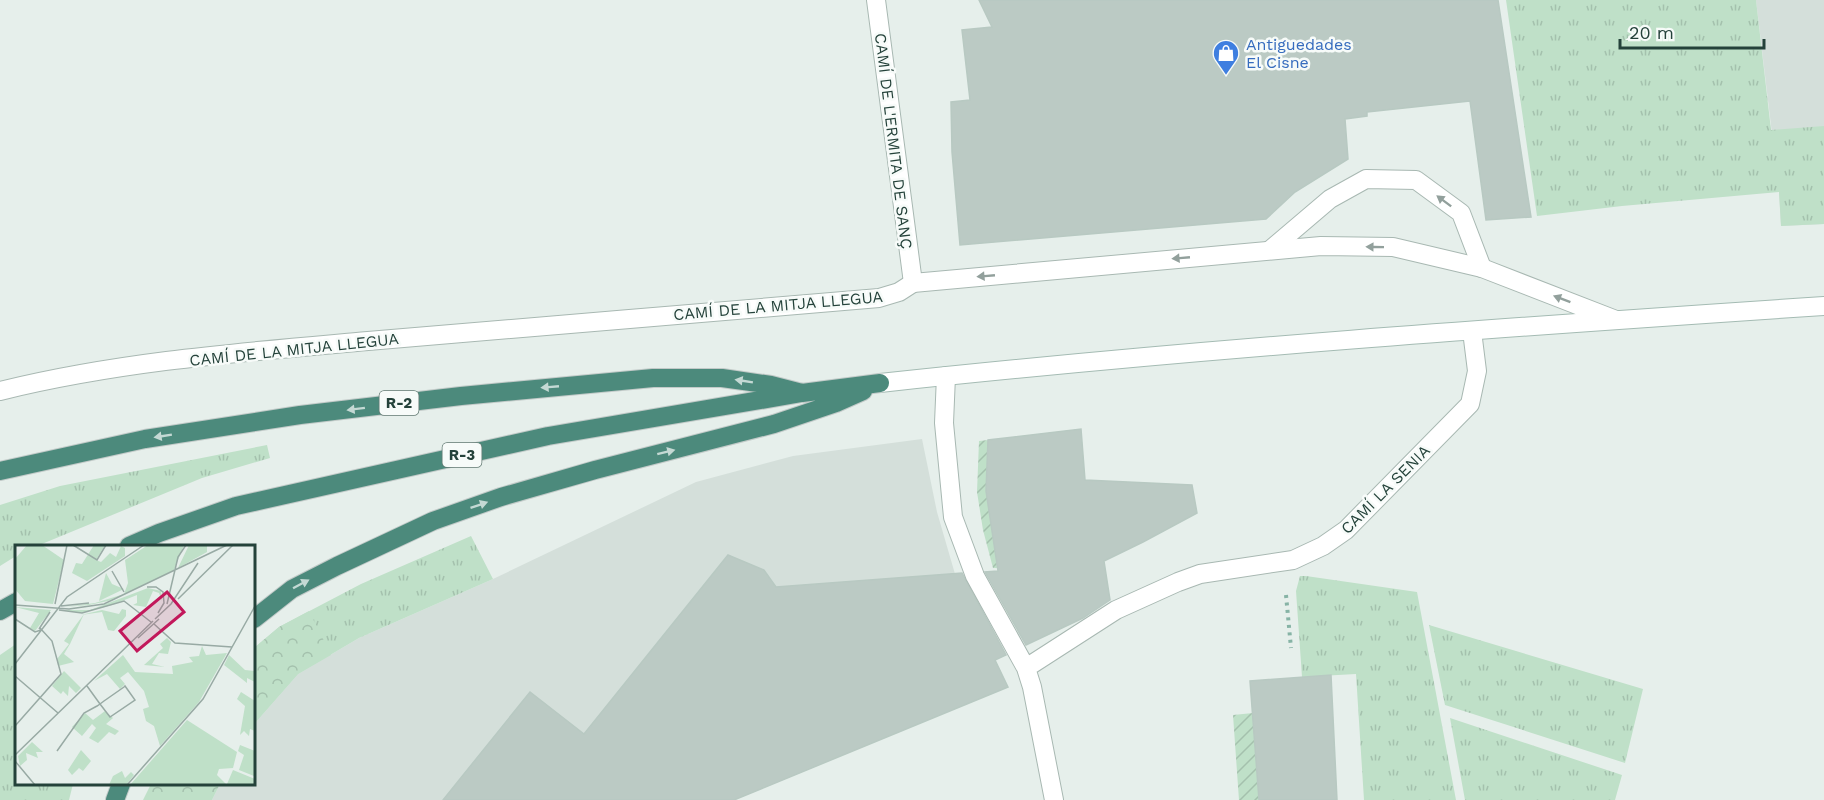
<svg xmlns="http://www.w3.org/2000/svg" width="1824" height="800" viewBox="0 0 1824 800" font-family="'Work Sans',sans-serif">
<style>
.built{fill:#d4dfda}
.grass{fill:url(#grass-tufts)}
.forest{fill:url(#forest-crowns)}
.garden{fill:url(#garden-furrows)}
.building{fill:#bbcac4;stroke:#b8c9c2;stroke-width:1.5}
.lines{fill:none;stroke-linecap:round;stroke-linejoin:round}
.service-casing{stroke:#a8b8b2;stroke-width:20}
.minor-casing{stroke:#a8b8b2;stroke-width:20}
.tertiary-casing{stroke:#a8b8b2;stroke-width:20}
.secondary-casing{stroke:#a4bbb3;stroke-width:20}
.trunk-casing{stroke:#c2cac8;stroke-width:20}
.path{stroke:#86b3a5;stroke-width:4;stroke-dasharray:3 4.5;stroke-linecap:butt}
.service{stroke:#fff;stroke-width:18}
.minor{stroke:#fff;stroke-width:18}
.tertiary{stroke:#fff;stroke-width:18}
.secondary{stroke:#fff;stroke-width:18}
.trunk{stroke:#4c8a7c;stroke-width:18}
.oneway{fill:#92a09c}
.oneway2{fill:#c4d9d4}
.labels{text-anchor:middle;stroke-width:5;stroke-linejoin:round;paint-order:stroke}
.shield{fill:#f7fbf9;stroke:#637a73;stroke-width:1.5}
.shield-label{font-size:15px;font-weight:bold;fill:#24423a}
.shop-label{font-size:16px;fill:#366cbe;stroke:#f7fbf9;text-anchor:start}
.street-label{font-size:16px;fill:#24423a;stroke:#f7fbf9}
.inset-road{fill:none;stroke:#98aaa4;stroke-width:1.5}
.view{fill:#c2185b;fill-opacity:0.15;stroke:#c2185b;stroke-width:3}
.inset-edge{fill:none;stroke:#24423a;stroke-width:3}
</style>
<defs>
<pattern id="grass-tufts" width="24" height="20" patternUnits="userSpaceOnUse" patternTransform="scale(1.5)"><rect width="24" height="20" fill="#bfe0c8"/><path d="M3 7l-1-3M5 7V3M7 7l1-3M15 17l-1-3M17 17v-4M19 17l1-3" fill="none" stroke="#a4c1ad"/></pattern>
<pattern id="forest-crowns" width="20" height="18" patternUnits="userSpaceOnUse" patternTransform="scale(1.5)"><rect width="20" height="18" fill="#bfe0c8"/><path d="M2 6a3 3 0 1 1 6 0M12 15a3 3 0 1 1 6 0" fill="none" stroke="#a4c1ad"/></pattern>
<pattern id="garden-furrows" width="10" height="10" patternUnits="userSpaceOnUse" patternTransform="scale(1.5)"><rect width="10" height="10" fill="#bfe0c8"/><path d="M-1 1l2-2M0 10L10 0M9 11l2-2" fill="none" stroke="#a4c1ad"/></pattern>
</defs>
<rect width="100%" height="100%" fill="#e6efeb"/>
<path class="built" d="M1756 0H1824V224L1781 226 1779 192Z
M922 439 937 512 955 574 1008 687 734 800H212L220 784H254V724L298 674 359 638 493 579 696 482 793 456Z"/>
<path class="grass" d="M1506 0H1756L1771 130 1824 126V224L1781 226 1779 192 1622 206 1537 216Z
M267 445 270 458 202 478 37 546H16V556L0 566V505L60 486Z
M471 536 493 579 359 638 298 674 254 724V648L279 627 361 584Z
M1300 576H1306L1417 592 1456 800H1364L1356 674 1302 677 1296 591Z
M1429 625 1643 689 1625 763 1445 705Z
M16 644V784H73L69 800H0V655Z
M1450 718 1622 775 1615 800H1465Z"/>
<path class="forest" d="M309 611 331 655 298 674 254 724V648L279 627Z
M151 784H220L212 800H143Z"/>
<path class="garden" d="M988 440 1001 568H993L983 530 977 492 979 441Z
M1253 713 1259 800H1239L1233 715Z"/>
<path class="building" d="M979 0H1498L1531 217 1486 220 1470 101 1367 112V116L1345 119 1348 159 1295 192 1266 219 960 245 952 152 951 102 970 100 962 30 992 27Z
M1081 429 1085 480 1192 485 1197 513 1143 542 1104 561 1110 600 1083 618 1026 645 985 572 998 571 986 491 988 440Z
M728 555 764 570 776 587 962 573 1006 655 995 660 1008 687 734 800H443L530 692 584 734Z
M1331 675 1337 800H1259L1250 681Z"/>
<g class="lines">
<g class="service-casing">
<path id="service" d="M1270 250 1330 199 1366 179 1416 180 1461 213 1482 268"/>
</g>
<g class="minor-casing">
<path id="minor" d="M876 0 913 283 1321 246 1393 247 1482 268 1616 320
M946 376 944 423 953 517 975 576 1026 668 1032 687 1054 800
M1026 668 1116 610 1178 582 1200 574 1293 560 1323 546 1346 530 1470 404 1477 371 1472 331"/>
</g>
<g class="tertiary-casing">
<path id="tertiary" d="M0 391C121 361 245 352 368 341 538 326 709 313 879 298L899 292 913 283"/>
</g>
<g class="secondary-casing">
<path id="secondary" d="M880 383C1194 349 1509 327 1824 306"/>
</g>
<g class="trunk-casing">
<path id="trunk" d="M0 471 145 439 300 415 461 396 653 378H722L771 385 802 393
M129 546 159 533 236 506 548 436 802 393 880 383
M0 611 16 602
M254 619 292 589 337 566 433 521 501 497 595 470 774 424 836 403 863 391
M115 800 121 784"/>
</g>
<path class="path" d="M1286 595 1291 648"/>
<use href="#service" class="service"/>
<use href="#minor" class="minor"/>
<use href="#tertiary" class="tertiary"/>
<use href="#secondary" class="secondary"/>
<use href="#trunk" class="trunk"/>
</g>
<defs><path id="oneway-solid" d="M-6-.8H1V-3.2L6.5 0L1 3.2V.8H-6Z" transform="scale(1.5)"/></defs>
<g class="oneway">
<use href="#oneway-solid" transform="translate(1444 201) rotate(-143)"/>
<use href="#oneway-solid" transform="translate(1375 247) rotate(-179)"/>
<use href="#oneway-solid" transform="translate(1181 258) rotate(175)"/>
<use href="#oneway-solid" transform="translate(986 276) rotate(175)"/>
<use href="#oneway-solid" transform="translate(1562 299) rotate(-159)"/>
</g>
<g class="oneway2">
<use href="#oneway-solid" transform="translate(744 381) rotate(-171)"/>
<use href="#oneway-solid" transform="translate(550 387) rotate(175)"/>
<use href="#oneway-solid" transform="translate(356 409) rotate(173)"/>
<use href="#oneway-solid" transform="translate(163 436) rotate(171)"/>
<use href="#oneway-solid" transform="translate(666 452) rotate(-14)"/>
<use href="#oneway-solid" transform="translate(479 505) rotate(-19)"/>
<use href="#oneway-solid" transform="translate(301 584) rotate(-28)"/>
</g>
<defs>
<g id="shop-pin" transform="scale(1.35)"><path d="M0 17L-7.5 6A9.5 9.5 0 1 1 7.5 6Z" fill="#3f7fe0" stroke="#f7fbf9"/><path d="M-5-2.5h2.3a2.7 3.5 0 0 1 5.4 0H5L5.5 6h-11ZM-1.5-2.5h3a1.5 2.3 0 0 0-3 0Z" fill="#fff"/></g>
</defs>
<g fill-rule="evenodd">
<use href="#shop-pin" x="1226" y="53"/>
</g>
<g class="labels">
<g class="shield">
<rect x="379.5" y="391" width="39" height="24" rx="4.5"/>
<rect x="442.5" y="443" width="39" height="24" rx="4.5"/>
</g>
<g class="shield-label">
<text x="399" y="408">R-2</text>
<text x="462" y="460">R-3</text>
</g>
<g class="shop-label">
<text x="1246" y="50">Antiguedades<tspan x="1246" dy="18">El Cisne</tspan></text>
</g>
<g class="street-label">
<text transform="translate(894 141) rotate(83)" y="6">CAMÍ DE L'ERMITA DE SANÇ</text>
<text transform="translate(778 305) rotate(-5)" y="6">CAMÍ DE LA MITJA LLEGUA</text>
<text transform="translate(294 349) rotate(-6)" y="6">CAMÍ DE LA MITJA LLEGUA</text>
<text transform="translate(1385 489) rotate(-45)" y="6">CAMÍ LA SENIA</text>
</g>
</g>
<g transform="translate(15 545)">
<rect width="240" height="240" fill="#e6efeb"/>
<path d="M12 0H27L49 15 38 59 10 56 0 44V14ZM79 0H90L81 15 86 17 95 8 101 12 106 1 110 3V11L72 36 57 28 61 18 67 19ZM133 0H169L159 25 112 48 93 56 74 60 49 62 80 58 109 49 113 38 110 15ZM174 0H192V7L163 23ZM91 28 97 39 109 44 84 56ZM133 43 146 46 147 56 144 48 138 46 131 62 118 60 122 58V50L97 60 67 68 45 65H75ZM0 62 36 65 20 86 15 83 24 68ZM69 69 55 99 49 109 59 117 43 121 42 114 54 99 49 96ZM152 93 156 97 153 109 144 108 137 119 150 122 129 120 148 103 145 99ZM187 101 191 110 212 108 184 157 145 201 139 181 131 176 128 164 134 162 129 146 113 127 105 133 110 139 105 144 92 129 79 136 108 110 120 127 158 129 157 121 178 117 174 112 184 111ZM214 110 230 125 240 126V137L232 133V138L209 120ZM49 126 66 143 61 148 54 141 53 151 48 146 46 149 37 141ZM226 147 240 156V186L235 184 234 191 229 186 225 190 230 161 222 154ZM90 166 98 173 91 179 104 186 100 190 94 187 83 198 74 193 81 183 77 179 67 191 57 182 70 168 78 175ZM172 175 222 207 218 223 204 224 202 230 212 240H115ZM225 200 240 206 239 231 224 225 229 210 223 206ZM66 205 76 216 68 226 64 223 57 230 53 225ZM107 226 110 233 116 227 119 230 111 240H94L98 231Z" fill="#bfe0c8"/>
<path d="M107 64 111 65V71L99 86 93 85 87 67 66 70 87 65 104 69ZM218 225 240 234V240L212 239Z" fill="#bfe0c8"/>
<path d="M17 197 28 207H21L23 213 11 208 12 215 5 221 3 211Z" fill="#bfe0c8"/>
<path class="inset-road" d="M58 0 82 15 91 0M97 26 109 47M132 42H141L148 47 149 58 143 68M163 54 218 0M40 59 52 0M152 59 163 12 171 0M0 60 54 64 89 59 212 0M46 61 74 58M44 65 67 68 109 56 136 77M0 74 20 87 26 85M140 74 156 59 183 18M139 79 160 98 217 102M24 84 35 67M123 93 144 74M0 119 52 52 129 0M0 131 43 168M0 181 46 129 37 96 25 83M42 206 69 168 82 161 85 159 89 156 109 142 110 141 120 155 95 172 85 159 72 141M0 210 138 76M0 216 20 240M112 240 188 154 240 61"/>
<path class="view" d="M152 47 169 67 122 106 105 86Z"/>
<rect width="240" height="240" class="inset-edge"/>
</g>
<path d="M1620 39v9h144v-9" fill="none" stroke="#24423a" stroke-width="3"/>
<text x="1629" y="39" font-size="18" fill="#24423a" stroke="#f7fbf9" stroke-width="4.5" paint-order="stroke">20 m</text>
</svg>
